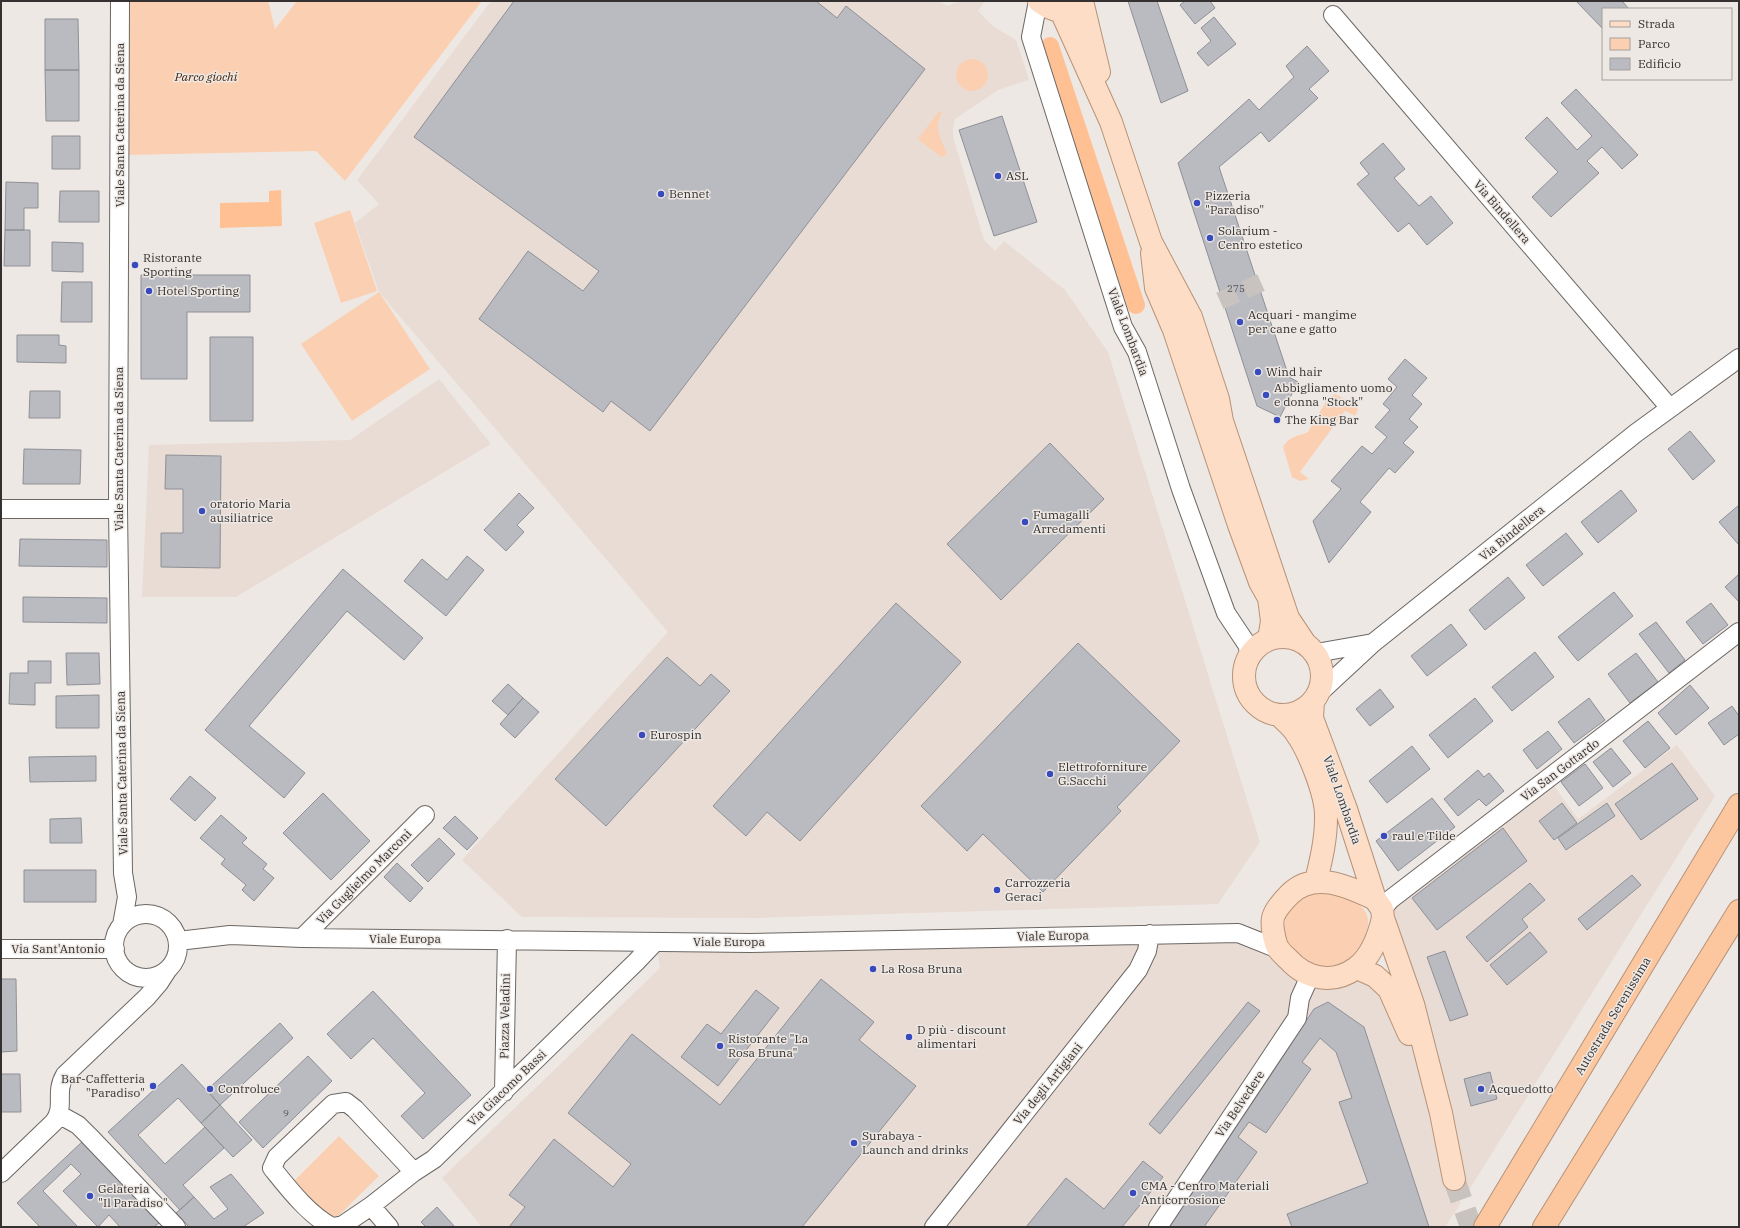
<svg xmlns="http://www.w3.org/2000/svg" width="1740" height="1228" viewBox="0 0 1740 1228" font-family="'IBM Plex Serif',serif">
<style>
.built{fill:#e9dcd4}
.green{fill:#fbd0b2}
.water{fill:#ffc194}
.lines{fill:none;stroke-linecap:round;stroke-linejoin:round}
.canal{stroke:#ffc194;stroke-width:18}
.building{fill:#b9bbc1;stroke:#8e9096}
.minor-tunnel{stroke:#c9c3c0;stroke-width:18;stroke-dasharray:18 9;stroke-linecap:butt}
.major-tunnel{stroke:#c9c3c0;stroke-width:22;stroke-dasharray:22 11;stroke-linecap:butt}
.minor-casing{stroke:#6c6763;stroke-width:20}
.major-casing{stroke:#b69278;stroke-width:24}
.highway-casing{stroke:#b69278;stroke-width:24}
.minor{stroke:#fff;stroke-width:18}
.major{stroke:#fdddc5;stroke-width:22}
.highway{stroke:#fcc69f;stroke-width:22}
.poi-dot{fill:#384bbd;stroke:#eee8e4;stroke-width:1.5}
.labels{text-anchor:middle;stroke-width:3;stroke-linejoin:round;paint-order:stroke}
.number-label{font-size:10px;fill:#555454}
.park-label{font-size:12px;font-style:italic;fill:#44260e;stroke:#eee8e4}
.street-label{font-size:12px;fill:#343130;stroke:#eee8e4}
.poi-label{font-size:12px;fill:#343130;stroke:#eee8e4;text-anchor:start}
</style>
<rect width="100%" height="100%" fill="#eee8e4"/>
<path class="built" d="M491 1H940L947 6 961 1H985L978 11 994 27 1016 40 1029 80 998 90 955 119 953 128V137L984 240 995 251 1004 241 1065 290 1108 352 1260 842 1218 904 757 918 522 917 462 860 668 632 379 292 355 223 379 204 357 180Z
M439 379 491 444 236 597H142L149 445 350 440Z
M1677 745 1715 796 1464 1198 1386 909 1552 783 1578 819Z
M1236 936 1292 968 1357 970 1387 991 1411 1045 1438 1114 1451 1177 1461 1203 1445 1227H482L442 1178 660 968 656 944Z"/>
<path class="green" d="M125 1H267L269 4 275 29 297 1H482L345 181 316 151 126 155Z
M956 75a16 16 0 1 1 32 0a16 16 0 1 1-32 0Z
M939 111 942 113C933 128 941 138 947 154L941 157 918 139Z
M350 210 377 291 341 303 314 223Z
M379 292 430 369 352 421 301 344Z
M1335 394 1356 405 1358 410 1355 416 1345 411 1300 472 1309 479 1300 481 1292 477 1283 447C1288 437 1298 436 1308 432L1328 398Z
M1317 893C1350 895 1383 906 1361 944 1329 1000 1251 937 1300 900 1305 896 1312 895 1317 893Z
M339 1136 379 1176 332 1222 293 1182Z"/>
<path class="water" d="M281 190 282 226 220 228V203L269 202V191Z"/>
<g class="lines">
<path class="canal" d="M1050 46 1136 305"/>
</g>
<path class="building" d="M514 1H816L837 18 846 6 925 69 650 431 611 401 603 412 479 319 528 251 583 291 599 271 414 137Z
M1128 1H1157L1188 91 1161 103Z
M1185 1H1210L1215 8 1195 24 1180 5Z
M1576 1H1622L1629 9H1603V29Z
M1214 17 1236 44 1208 66 1197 53 1211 41 1201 28Z
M45 19H78L79 70H45Z
M1307 46 1329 71 1309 89 1318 98 1269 142 1261 132 1219 167 1289 377 1298 382 1280 417 1257 406 1178 163 1249 99 1259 110 1294 77 1286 66Z
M45 70H79V121H46Z
M1576 89 1638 155 1622 169 1602 147 1587 161 1599 173 1551 217 1532 197 1558 172 1525 138 1547 117 1577 150 1592 136 1561 103Z
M1002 116 1037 222 994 236 959 130Z
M52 136H80V169H52Z
M1383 143 1405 169 1394 178 1419 206 1431 196 1453 223 1427 245 1409 223 1398 232 1357 184 1369 174 1360 163Z
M6 182 38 183V208H24V230H5Z
M60 191H99V222H59Z
M5 230H30V266H4Z
M52 242 83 243V272L52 271Z
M141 275H250V312H187V379H141Z
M62 282H92V322H61Z
M17 335H59V345L66 346V363L17 362Z
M210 337H253V421H210Z
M1405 359 1427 378 1412 395 1422 404 1409 419 1418 427 1403 443 1414 452 1395 473 1389 468 1360 502 1371 512 1329 563 1313 521 1341 489 1331 481 1362 446 1372 454 1387 437 1375 427 1390 410 1383 404 1397 387 1388 379Z
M30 391H60V418H29Z
M1690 431 1715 461 1693 480 1668 449Z
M1050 443 1104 499 1001 600 947 544Z
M24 449 81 450 80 484H23Z
M166 455 221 456 220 568 161 567V533H183V489H165Z
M1621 490 1637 511 1598 543 1581 522Z
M519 493 534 508 517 525 524 532 506 551 484 530Z
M1739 505V545L1719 522Z
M1566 533 1583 554 1543 586 1526 565Z
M20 539 107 540V567L19 566Z
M467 556 484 570 446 616 404 581 422 559 447 580Z
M343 569 423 638 404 660 347 611 249 726 305 773 284 798 205 730Z
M1739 574V602L1725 587Z
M1508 577 1525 598 1485 630 1469 610Z
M1614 592 1633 616 1578 661 1558 637Z
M23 597 107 598V623L23 622Z
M896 603 961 662 800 841 767 812 746 836 713 806Z
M1711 603 1728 625 1703 644 1686 622Z
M1656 622 1685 660 1669 673 1639 634Z
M1451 624 1467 645 1427 676 1411 656Z
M1078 643 1180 741 1117 807 1121 811 1043 892 983 834 967 851 921 806Z
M1535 652 1554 677 1512 711 1492 687Z
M66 653H99L100 684 67 685Z
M1636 653 1658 682 1630 703 1608 674Z
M667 657 700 686 711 674 730 691 606 826 555 779Z
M28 661H51V683H35V705L9 704 10 673H28Z
M508 684 523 698 508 715 492 701Z
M1690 685 1709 708 1676 735 1658 713Z
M1380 689 1394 707 1370 726 1356 709Z
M99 695V728H56V696Z
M523 698 539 712 515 738 500 724Z
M1475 698 1493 721 1448 758 1429 735Z
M1589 698 1605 720 1574 743 1558 722Z
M1732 706 1739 716V734L1724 745 1708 723Z
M1648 721 1670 748 1645 768 1623 741Z
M1548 731 1562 749 1537 769 1523 750Z
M1412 746 1430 769 1387 803 1369 781Z
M1611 748 1631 773 1613 787 1593 762Z
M96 756V781L30 782 29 757Z
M1672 763 1698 799 1641 840 1615 804Z
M1585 764 1603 788 1579 806 1561 782Z
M1478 770 1484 777 1489 773 1504 791 1486 806 1479 799 1458 816 1444 799Z
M190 776 216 798 195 821 170 799Z
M323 793 370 841 331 880 283 833Z
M1432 798 1455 827 1398 871 1376 841Z
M1562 803 1577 823 1554 840 1539 821Z
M1607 803 1615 816 1566 850 1558 838Z
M221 815 247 838 242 843 267 864 263 869 274 878 254 901 242 890 246 885 221 864 225 859 200 838Z
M455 816 478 838 467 850 443 828Z
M81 818 82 843H50V819Z
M1503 828 1527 861 1437 930 1412 898Z
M439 838 455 854 428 882 411 865Z
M397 863 423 888 410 902 384 877Z
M24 870H96V902H24Z
M1632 875 1641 885 1587 930 1578 919Z
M1530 883 1545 900 1522 919 1528 927 1487 962 1466 937Z
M1530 932 1547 952 1507 985 1490 965Z
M1445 951 1468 1015 1450 1021 1427 957Z
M1 979H16L17 1051 1 1052Z
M821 979 874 1022 859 1040 916 1086 802 1227H509L525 1207 509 1195 554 1139 613 1187 631 1164 568 1113 632 1034 720 1105Z
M756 990 779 1008 718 1086 681 1057 707 1024 721 1034Z
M373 991 471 1095 423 1139 401 1116 425 1093 373 1038 351 1059 327 1034Z
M1248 1002 1260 1011 1160 1134 1149 1124Z
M1328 1002 1364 1027 1429 1227H1292L1287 1214 1368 1183 1339 1102 1352 1098 1336 1052 1320 1038 1302 1062 1311 1069 1266 1133 1249 1122 1238 1137 1257 1152 1204 1227H1166L1314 1009Z
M280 1023 293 1038 220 1105 207 1090Z
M308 1056 332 1081 263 1148 239 1122Z
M182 1064 220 1105 201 1123 178 1098 138 1135 165 1164 205 1127 224 1148 183 1185 194 1197 180 1210 108 1132Z
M1490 1072 1497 1099 1471 1106 1464 1079Z
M1 1074H20L21 1112H1Z
M220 1105 252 1140 233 1157 201 1123Z
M83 1141 159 1223 154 1227H120L109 1215 98 1227 63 1191 81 1174 71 1164 43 1191 78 1227H40L17 1203Z
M1143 1161 1163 1177 1122 1227H1026L1066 1178 1104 1209Z
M231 1174 264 1213 243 1227H189L176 1213 194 1197 214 1219 228 1209 210 1187Z
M437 1207 455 1227H426L421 1222Z"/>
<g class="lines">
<path class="minor-tunnel" d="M1220 301 1269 279"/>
<path class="major-tunnel" d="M1454 1179 1471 1227"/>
<g class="minor-casing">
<path id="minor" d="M120 1 118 509 123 873 127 897 122 925
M1038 1 1031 37 1123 327 1137 352 1181 489 1226 613 1248 646 1249 657
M1333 15 1670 408
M1 509H118
M1316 653 1373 643
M1318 694 1373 643 1636 433 1739 358
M1382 909 1391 899 1739 632
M114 946a32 32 0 1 1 64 0a32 32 0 1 1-64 0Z
M302 938 425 815
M178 941 230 935 302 938 750 943 1238 933 1278 949
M1 949H115
M504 1092 507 939
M60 1115 78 1125 89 1136 176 1227
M1 1173 54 1122C66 1106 54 1093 65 1075L147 997 159 983 168 969
M371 1206 389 1227
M332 1227C308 1214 289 1189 272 1168L277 1157 333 1104 346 1102 355 1109 414 1172
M334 1227 343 1225 371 1206 414 1172 434 1159 636 962 655 942
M934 1227 1138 970 1147 951 1150 934
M1158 1227 1297 1018 1300 998 1310 976"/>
</g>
<g class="major-casing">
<path id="major" d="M1039 1C1050 9 1061 14 1075 9
M1083 5 1099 72
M1061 11 1111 122 1151 242 1191 317 1218 399 1222 421 1288 618 1304 642
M1152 253 1156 288 1174 330 1239 525 1260 582 1269 598 1272 621 1269 639
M1244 676a39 39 0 1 1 78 0a39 39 0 1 1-78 0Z
M1313 701 1312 718 1346 809 1375 899 1382 909 1383 918 1413 1004 1441 1113 1454 1179
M1279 715C1285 721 1292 726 1296 733 1309 751 1327 796 1326 818 1326 840 1321 860 1316 881
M1375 899C1349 887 1315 870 1290 894 1284 900 1277 907 1274 915 1271 921 1273 931 1274 936 1275 940 1276 945 1278 948 1280 952 1285 956 1288 959 1306 979 1333 985 1356 968 1371 957 1379 935 1383 918
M1357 968 1375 976 1389 989 1409 1034"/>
</g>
<g class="highway-casing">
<path id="highway" d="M1485 1227 1739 805
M1544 1227 1739 911"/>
</g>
<use href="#minor" class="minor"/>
<use href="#major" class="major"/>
<use href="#highway" class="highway"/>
</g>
<g class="poi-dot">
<circle cx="998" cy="176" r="4"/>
<circle cx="661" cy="194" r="4"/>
<circle cx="1197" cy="203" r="4"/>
<circle cx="1210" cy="238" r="4"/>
<circle cx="135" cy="265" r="4"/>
<circle cx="149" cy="291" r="4"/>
<circle cx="1240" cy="322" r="4"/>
<circle cx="1258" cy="372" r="4"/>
<circle cx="1266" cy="395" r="4"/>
<circle cx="1277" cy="420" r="4"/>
<circle cx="202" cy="511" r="4"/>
<circle cx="1025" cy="522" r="4"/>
<circle cx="642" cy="735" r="4"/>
<circle cx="1050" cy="774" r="4"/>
<circle cx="1384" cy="836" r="4"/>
<circle cx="997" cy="890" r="4"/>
<circle cx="873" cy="969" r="4"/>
<circle cx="909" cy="1037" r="4"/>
<circle cx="720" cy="1046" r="4"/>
<circle cx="153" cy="1086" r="4"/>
<circle cx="210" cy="1089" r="4"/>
<circle cx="1481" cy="1089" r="4"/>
<circle cx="854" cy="1143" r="4"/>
<circle cx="1133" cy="1193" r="4"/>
<circle cx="90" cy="1196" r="4"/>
</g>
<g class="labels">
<g class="number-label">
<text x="1236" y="292">275</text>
<text x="286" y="1117">9</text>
</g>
<g class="park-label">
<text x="206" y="81">Parco giochi</text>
</g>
<g class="street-label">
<text transform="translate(120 125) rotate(-90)" y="4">Viale Santa Caterina da Siena</text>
<text transform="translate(1502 212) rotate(49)" y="4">Via Bindellera</text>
<text transform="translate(1128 332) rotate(69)" y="4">Viale Lombardia</text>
<text transform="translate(119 449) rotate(-90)" y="4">Viale Santa Caterina da Siena</text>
<text transform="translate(1512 533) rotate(-39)" y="4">Via Bindellera</text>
<text transform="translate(1560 770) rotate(-37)" y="4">Via San Gottardo</text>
<text transform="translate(122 773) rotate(-91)" y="4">Viale Santa Caterina da Siena</text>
<text transform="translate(1342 800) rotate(71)" y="4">Viale Lombardia</text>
<text transform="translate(364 877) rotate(-45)" y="4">Via Guglielmo Marconi</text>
<text transform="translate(1053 936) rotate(-1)" y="4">Viale Europa</text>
<text x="405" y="943">Viale Europa</text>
<text x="729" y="946">Viale Europa</text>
<text x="58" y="953">Via Sant'Antonio</text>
<text transform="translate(505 1016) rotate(-89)" y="4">Piazza Veladini</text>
<text transform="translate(1613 1016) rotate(-59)" y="4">Autostrada Serenissima</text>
<text transform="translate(1048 1084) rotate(-51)" y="4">Via degli Artigiani</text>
<text transform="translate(507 1088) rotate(-44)" y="4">Via Giacomo Bassi</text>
<text transform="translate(1240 1104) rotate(-56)" y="4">Via Belvedere</text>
</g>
<g class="poi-label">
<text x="1006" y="180">ASL</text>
<text x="669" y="198">Bennet</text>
<text x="1205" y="200">Pizzeria<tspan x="1205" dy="14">"Paradiso"</tspan></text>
<text x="1218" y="235">Solarium -<tspan x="1218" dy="14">Centro estetico</tspan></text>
<text x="143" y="262">Ristorante<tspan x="143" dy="14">Sporting</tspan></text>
<text x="157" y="295">Hotel Sporting</text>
<text x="1248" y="319">Acquari - mangime<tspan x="1248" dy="14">per cane e gatto</tspan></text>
<text x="1266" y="376">Wind hair</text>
<text x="1274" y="392">Abbigliamento uomo<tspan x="1274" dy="14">e donna "Stock"</tspan></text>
<text x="1285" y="424">The King Bar</text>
<text x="210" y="508">oratorio Maria<tspan x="210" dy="14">ausiliatrice</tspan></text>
<text x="1033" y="519">Fumagalli<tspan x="1033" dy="14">Arredamenti</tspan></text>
<text x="650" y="739">Eurospin</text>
<text x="1058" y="771">Elettroforniture<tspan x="1058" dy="14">G.Sacchi</tspan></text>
<text x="1392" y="840">raul e Tilde</text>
<text x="1005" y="887">Carrozzeria<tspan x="1005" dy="14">Geraci</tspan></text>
<text x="881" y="973">La Rosa Bruna</text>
<text x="917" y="1034">D più - discount<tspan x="917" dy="14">alimentari</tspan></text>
<text x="728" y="1043">Ristorante "La<tspan x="728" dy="14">Rosa Bruna"</tspan></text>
<text x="145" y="1083" text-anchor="end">Bar-Caffetteria<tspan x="145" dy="14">"Paradiso"</tspan></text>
<text x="218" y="1093">Controluce</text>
<text x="1489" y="1093">Acquedotto</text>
<text x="862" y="1140">Surabaya -<tspan x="862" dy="14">Launch and drinks</tspan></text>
<text x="1141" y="1190">CMA - Centro Materiali<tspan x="1141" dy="14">Anticorrosione</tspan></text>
<text x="98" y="1193">Gelateria<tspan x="98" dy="14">"Il Paradiso"</tspan></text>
</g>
</g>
<rect width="1740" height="1228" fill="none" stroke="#343130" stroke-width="4"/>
<rect x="1602" y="8" width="130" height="72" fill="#eee8e4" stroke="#a49f9c"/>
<rect x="1610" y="21" width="20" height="6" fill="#fdddc5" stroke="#a49f9c"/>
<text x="1638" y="28" font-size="12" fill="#343130">Strada</text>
<rect x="1610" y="38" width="20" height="12" fill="#fbd0b2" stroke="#a49f9c"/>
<text x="1638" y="48" font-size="12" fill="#343130">Parco</text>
<rect x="1610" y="58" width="20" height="12" fill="#b9bbc1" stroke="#a49f9c"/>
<text x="1638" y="68" font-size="12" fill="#343130">Edificio</text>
</svg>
